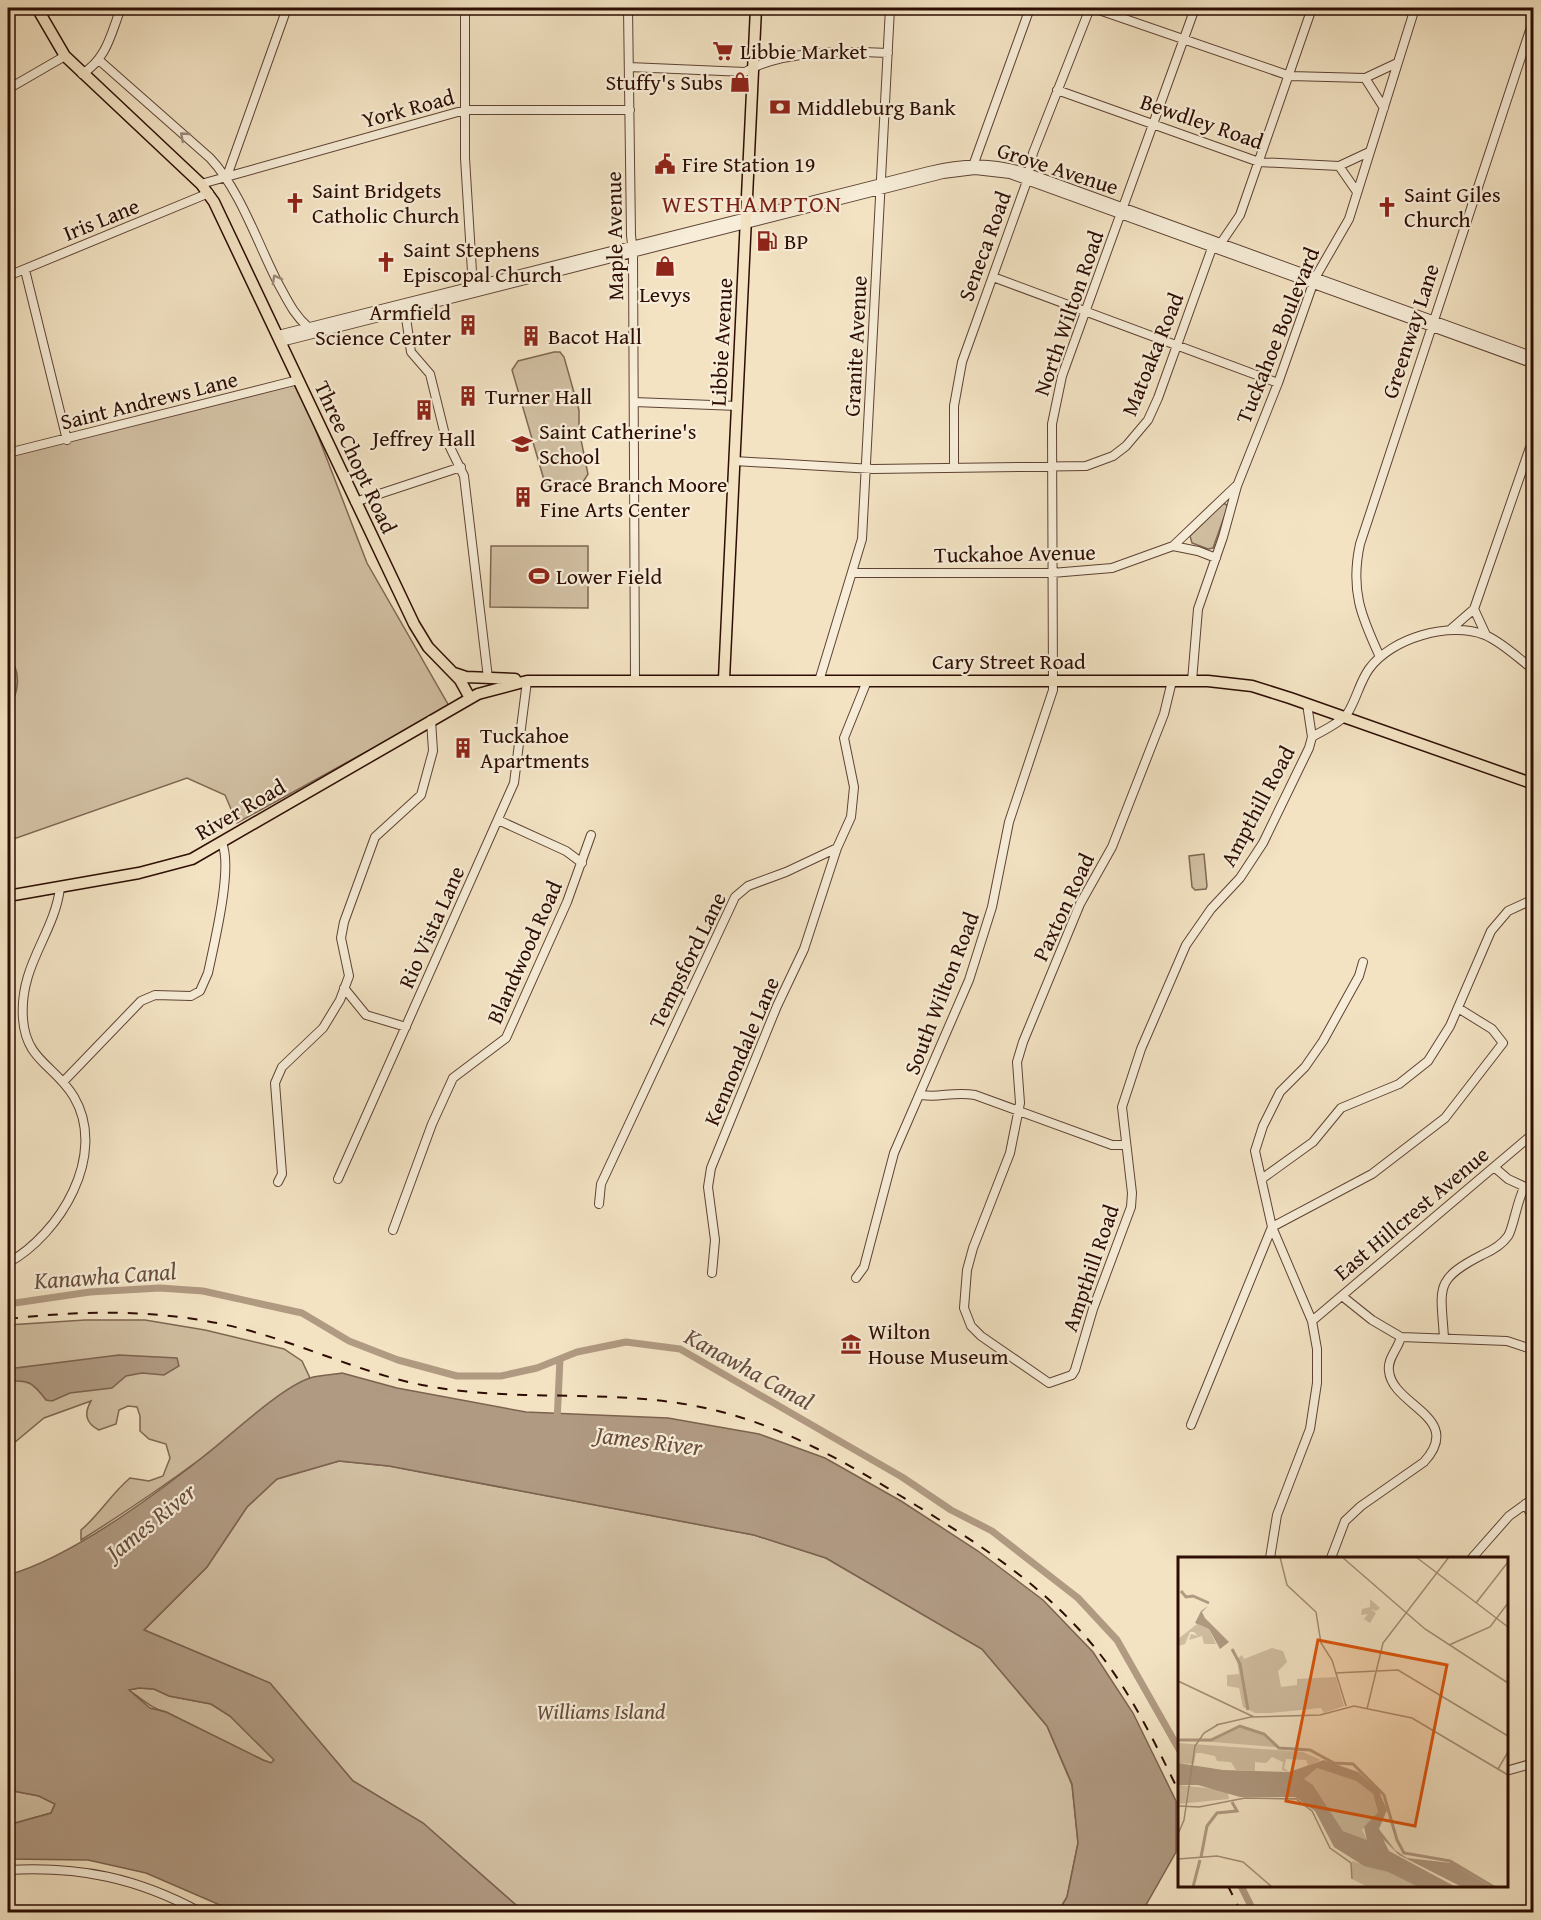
<svg xmlns="http://www.w3.org/2000/svg" width="1541" height="1920" viewBox="0 0 1541 1920" font-family="'Gentium Book Plus',serif">
<style>
.green{fill:#d1bfa2;stroke:#7f6652;stroke-width:1.5}
.water{fill:#b09a82;stroke:#7c624f;stroke-width:1.5;fill-rule:evenodd}
.lines{fill:none;stroke-linecap:round;stroke-linejoin:round}
.canal{stroke:#b09a82;stroke-width:7}
.minor-casing{stroke:#5e4233;stroke-width:10}
.major-casing{stroke:#2d0d03;stroke-width:13}
.minor{stroke:#f7edd8;stroke-width:8}
.major{stroke:#f3e3c3;stroke-width:10}
.rail{stroke:#2d0d03;stroke-width:2;stroke-dasharray:10 10;stroke-linecap:butt}
.oneway{stroke:#9c8878}
.labels{text-anchor:middle;stroke-width:4.5;stroke-linejoin:round;paint-order:stroke}
.poi-label{font-size:22px;fill:#2d0d03;stroke:#f7edd8;text-anchor:start}
.street-label{font-size:22px;fill:#2d0d03;stroke:#f7edd8}
.park-label{font-size:22px;font-style:italic;fill:#664b3b;stroke:#f7edd8}
.neighbourhood-label{font-size:24px;letter-spacing:1.5px;fill:#7a1f14;stroke:#f7edd8}
.water-label{font-size:24px;font-style:italic;fill:#684c3c;stroke:#f7edd8}
.inset-river{fill:none;stroke:#b09a82;stroke-width:3}
.inset-road{fill:none;stroke:#a48d76;stroke-width:1.5}
.view{fill:#df550c;fill-opacity:0.15;stroke:#df550c;stroke-width:3}
.inset-edge{fill:none;stroke:#2d0d03;stroke-width:3}
</style>
<rect width="100%" height="100%" fill="#f3e3c3"/>
<filter id="stains"><feTurbulence type="fractalNoise" baseFrequency=".00333" numOctaves="4"/><feColorMatrix values="0 0 0 0 .2 0 0 0 0 .09 0 0 0 0 .02 0 0 0 .5 -.17"/></filter>
<radialGradient id="worn" r=".72"><stop offset=".6" stop-color="#630" stop-opacity="0"/><stop offset="1" stop-color="#630" stop-opacity=".3"/></radialGradient>
<path class="green" d="M554 352H560L564 357 579 410V430L588 474 581 485 556 491 548 488 544 480 512 370 518 361Z
M298 384 367 563 449 706 237 823 225 795 187 778 8 841V456Z
M1223 503 1227 505V509L1213 548 1208 549 1192 543 1190 536Z
M491 546H588V608L490 607Z
M1204 854 1207 886 1206 889 1195 890 1192 887 1189 856Z
M85 1320H145L205 1330 284 1349 302 1361 310 1378C270 1403 236 1432 199 1460 161 1488 121 1515 81 1540V1530C100 1514 111 1494 130 1478L149 1481 163 1476 170 1458 166 1444 149 1439 140 1431V1416L137 1407 128 1406 119 1410 116 1424 99 1430C85 1423 84 1413 91 1401L44 1418 8 1448V1325Z
M339 1461 389 1466 754 1535 826 1558 982 1649 1047 1726 1072 1785 1078 1843 1067 1897 1058 1912H524L423 1823 353 1781 270 1683 144 1630 207 1567 247 1507 277 1479Z
M139 1688 154 1689 169 1696 211 1704 230 1716 275 1760 271 1763 263 1760 166 1712C150 1708 143 1699 128 1690Z
M8 1790 39 1796 55 1804 51 1813 8 1825Z"/>
<path class="water" d="M8 657C23 671 18 695 8 710Z
M119 1355 177 1358 179 1366 164 1375 142 1373 126 1376 112 1388 70 1393 52 1401 46 1400C34 1384 28 1378 8 1382V1369Z
M342 1373 397 1388 526 1412 668 1418 759 1434 825 1458 901 1501 978 1551 1043 1600 1093 1652 1133 1713 1176 1801V1852L1142 1912H1058L1067 1897 1078 1843 1072 1784 1047 1726 982 1649 826 1558 754 1535 389 1466 339 1461 277 1479 247 1507 207 1567 144 1630 270 1683 353 1781 423 1823 524 1912H236L146 1873 88 1860 8 1859V1825L51 1813 55 1804 39 1796 8 1790V1575C70 1558 152 1497 203 1457 230 1436 280 1388 310 1378 320 1375 332 1375 342 1373ZM139 1688 154 1689 169 1696 211 1704 230 1716 274 1760 271 1763 263 1760 166 1712 150 1708 129 1690Z"/>
<g class="lines">
<path class="canal" d="M8 1304 90 1292 160 1288 203 1291 302 1313 349 1341 398 1360 457 1376H501L537 1368 577 1352 626 1342 680 1349 902 1477 951 1510 992 1531 1078 1598 1117 1640 1180 1751
M557 1422 560 1359
M1241 1886 1254 1912"/>
<g class="minor-casing">
<path id="minor" d="M465 8V158L473 288
M628 8 631 235 633 254 635 679
M1093 8 1290 76 1365 78 1397 63
M100 61 210 158C241 191 258 245 279 285 288 301 294 315 308 327
M629 67 745 72C782 50 845 51 888 53
M82 74C107 59 111 33 121 8
M1365 78 1384 108
M8 89 65 56
M1057 90 1259 162 1339 166 1369 152
M974 163 1030 8
M1339 166 1357 192
M227 176 287 8
M201 184 465 110H630
M25 270 67 440
M8 276 209 193
M993 277 1278 383
M404 304 411 352 430 374 446 439 464 476 488 678
M278 335 929 171C965 162 993 162 1028 173L1534 357
M281 342 943 174 975 170 1010 174 1534 364
M634 402 738 406
M8 453 298 380
M734 461 873 469 1086 466 1113 456 1126 446 1148 420 1158 398 1212 248 1221 243 1240 215 1312 8
M954 468V406L962 362 1027 181 1033 153 1090 8
M355 502 461 467
M1173 546 1198 551 1216 558
M854 573H1052L1112 568 1173 546 1236 486
M1474 609 1486 635
M1451 629 1474 609 1534 436
M1380 657C1361 616 1350 590 1360 544L1534 18
M819 681 862 539 890 8
M1172 681 1164 714 1112 847 1080 904 1023 1042 1017 1062 1020 1103 1010 1153 973 1248 967 1270 964 1308 971 1326 981 1336 1049 1383 1072 1375 1075 1370 1093 1309 1131 1207 1132 1193 1122 1107 1141 1049 1186 945 1211 909 1240 878 1263 843 1309 748 1312 737 1307 704
M1192 681 1198 609 1223 537 1237 486 1278 383 1315 278 1349 219 1415 8
M1312 737C1322 731 1340 723 1347 714 1356 701 1359 683 1369 669 1391 638 1450 621 1485 635 1502 642 1519 659 1534 670
M498 820 566 851 582 863
M344 988 366 1015 406 1027
M63 1082 141 1001 155 995 191 996 200 991 208 973C214 944 233 868 222 843
M922 1095C940 1098 953 1091 975 1095L1112 1145H1125
M1494 1167 1508 1179 1534 1191
M1263 1178 1313 1142 1341 1108 1399 1084 1428 1061 1450 1026 1491 931 1508 911 1534 899
M338 1179 514 783 527 681
M278 1182 282 1174 275 1083 282 1067 323 1028 340 1000 349 976 341 938 344 922 375 837 421 795 433 751 431 720
M599 1204 601 1184 735 897 748 886 786 872 837 848 851 817 854 787 844 738 867 681
M1272 1227 1372 1174 1445 1118 1503 1043 1492 1029 1458 1008
M393 1230 432 1124 453 1078 506 1038 567 902 591 835
M8 1263C60 1234 108 1155 74 1097 55 1065 26 1061 23 1019 19 965 54 935 60 888
M712 1273 715 1240 708 1187 711 1168 777 1006 804 949 837 848
M856 1278 864 1267 894 1153 969 980 992 907 1009 822 1053 690 1052 424 1062 376 1195 8
M1342 1296 1372 1320 1401 1337 1507 1341 1534 1350
M1312 1321 1534 1133
M1444 1338C1441 1288 1433 1280 1482 1255 1491 1251 1502 1245 1508 1236 1513 1229 1517 1201 1524 1188
M1534 1415V1424
M1191 1425 1272 1227
M1525 1504 1534 1519
M1270 1558 1277 1515 1310 1429 1317 1383V1349L1312 1321 1272 1227 1255 1151 1263 1126 1280 1092 1305 1067 1323 1041 1359 976 1363 962
M1331 1558 1345 1521 1361 1506 1424 1462C1465 1417 1392 1406 1389 1371 1387 1359 1398 1349 1401 1337
M1472 1558 1509 1516 1534 1498
M1506 1771 1534 1763
M8 1870C80 1866 137 1878 200 1912"/>
</g>
<g class="major-casing">
<path id="major" d="M37 8 65 56 201 184 214 202 414 624 428 647 460 680 470 698
M454 673 466 677 515 679
M724 679 756 8
M8 896 139 873 192 859 478 694 527 681H1208L1252 686 1290 698 1534 784"/>
</g>
<use href="#minor" class="minor"/>
<use href="#major" class="major"/>
<path class="rail" d="M8 1319C93 1309 178 1309 261 1334 315 1350 367 1374 422 1385 507 1402 593 1390 678 1403 768 1416 841 1459 917 1506 981 1545 1042 1585 1091 1643 1129 1688 1154 1741 1180 1794
M1228 1886 1241 1912"/>
</g>
<defs><path id="oneway-chevron" d="M-2-3.5L2.5 0L-2 3.5" fill="none" stroke-width="1.6" stroke-linecap="round" stroke-linejoin="round" transform="scale(1.5)"/></defs>
<g class="oneway">
<use href="#oneway-chevron" transform="translate(184 136) rotate(-139)"/>
<use href="#oneway-chevron" transform="translate(276 279) rotate(-119)"/>
</g>
<defs>
<g id="supermarket-bare" transform="scale(1.62)"><path d="M-6-5.5h2.5l.6 2H6L4.5 2H-2.5L-4.4-4H-6ZM-1.5 3.2a1.3 1.3 0 1 0 .1 0ZM3 3.2a1.3 1.3 0 1 0 .1 0Z" fill="#8f2418" stroke="#f7edd8" stroke-width="2.5" paint-order="stroke"/></g>
<g id="shop-bare" transform="scale(1.62)"><path d="M-5-2.5h2.3a2.7 3.5 0 0 1 5.4 0H5L5.5 6h-11ZM-1.5-2.5h3a1.5 2.3 0 0 0-3 0Z" fill="#8f2418" stroke="#f7edd8" stroke-width="2.5" paint-order="stroke"/></g>
<g id="bank-bare" transform="scale(1.62)"><path d="M-6-4H6V4H-6ZM0-2.3a2.3 2.3 0 1 0 0 4.6a2.3 2.3 0 1 0 0-4.6Z" fill="#8f2418" stroke="#f7edd8" stroke-width="2.5" paint-order="stroke"/></g>
<g id="civic-bare" transform="scale(1.62)"><path d="M-.6-6.5H3V-4.5H.6V-3L4-1V1h2V6H-6V1h2V-1L-.6-3ZM-1.2 2.5V6h2.4V2.5Z" fill="#8f2418" stroke="#f7edd8" stroke-width="2.5" paint-order="stroke"/></g>
<g id="church-bare" transform="scale(1.62)"><path d="M-1.2-6h2.4v3.5h3.3v2.4h-3.3V6h-2.4V-.1h-3.3v-2.4h3.3Z" fill="#8f2418" stroke="#f7edd8" stroke-width="2.5" paint-order="stroke"/></g>
<g id="fuel-bare" transform="scale(1.62)"><path d="M-5.5-6h7V0h2V4h1.3V-2.5L3-4.5l.8-.8L6-3V5H2.5V1h-1V6h-7ZM-4.2-4.7v3.2H.2V-4.7Z" fill="#8f2418" stroke="#f7edd8" stroke-width="2.5" paint-order="stroke"/></g>
<g id="building-bare" transform="scale(1.62)"><path d="M-4-6H4V6H1V3H-1V6H-4ZM-2.5-4.3h1.7v1.8h-1.7ZM.8-4.3h1.7v1.8H.8ZM-2.5-1h1.7V.8h-1.7ZM.8-1h1.7V.8H.8Z" fill="#8f2418" stroke="#f7edd8" stroke-width="2.5" paint-order="stroke"/></g>
<g id="school-bare" transform="scale(1.62)"><path d="M0-5L7-2L0 1L-7-2ZM-4 1L0 2.5L4 1V4Q0 6-4 4Z" fill="#8f2418" stroke="#f7edd8" stroke-width="2.5" paint-order="stroke"/></g>
<g id="stadium-bare" transform="scale(1.62)"><path d="M0-5a6.5 5 0 1 0 0 10a6.5 5 0 1 0 0-10ZM-3.5-1.8h7v3.6h-7Z" fill="#8f2418" stroke="#f7edd8" stroke-width="2.5" paint-order="stroke"/></g>
<g id="museum-bare" transform="scale(1.62)"><path d="M0-6L6-3V-2H-6V-3ZM-5-1h2V3h-2ZM-1-1h2V3h-2ZM3-1h2V3H3ZM-6 4H6V6H-6Z" fill="#8f2418" stroke="#f7edd8" stroke-width="2.5" paint-order="stroke"/></g>
</defs>
<g fill-rule="evenodd">
<use href="#supermarket-bare" x="723" y="51"/>
<use href="#shop-bare" x="740" y="82"/>
<use href="#bank-bare" x="780" y="107"/>
<use href="#civic-bare" x="665" y="164"/>
<use href="#church-bare" x="295" y="203"/>
<use href="#church-bare" x="1387" y="207"/>
<use href="#fuel-bare" x="767" y="241"/>
<use href="#church-bare" x="386" y="262"/>
<use href="#shop-bare" x="665" y="266"/>
<use href="#building-bare" x="468" y="325"/>
<use href="#building-bare" x="531" y="336"/>
<use href="#building-bare" x="468" y="396"/>
<use href="#building-bare" x="424" y="410"/>
<use href="#school-bare" x="522" y="444"/>
<use href="#building-bare" x="523" y="497"/>
<use href="#stadium-bare" x="539" y="576"/>
<use href="#building-bare" x="463" y="748"/>
<use href="#museum-bare" x="851" y="1344"/>
</g>
<g class="labels">
<g class="poi-label">
<text x="740" y="59">Libbie Market</text>
<text x="723" y="90" text-anchor="end">Stuffy's Subs</text>
<text x="797" y="115">Middleburg Bank</text>
<text x="682" y="172">Fire Station 19</text>
<text x="312" y="198">Saint Bridgets<tspan x="312" dy="25">Catholic Church</tspan></text>
<text x="1404" y="202">Saint Giles<tspan x="1404" dy="25">Church</tspan></text>
<text x="784" y="249">BP</text>
<text x="403" y="257">Saint Stephens<tspan x="403" dy="25">Episcopal Church</tspan></text>
<text x="665" y="302" text-anchor="middle">Levys</text>
<text x="451" y="320" text-anchor="end">Armfield<tspan x="451" dy="25">Science Center</tspan></text>
<text x="548" y="344">Bacot Hall</text>
<text x="485" y="404">Turner Hall</text>
<text x="539" y="439">Saint Catherine's<tspan x="539" dy="25">School</tspan></text>
<text x="424" y="446" text-anchor="middle">Jeffrey Hall</text>
<text x="540" y="492">Grace Branch Moore<tspan x="540" dy="25">Fine Arts Center</tspan></text>
<text x="556" y="584">Lower Field</text>
<text x="480" y="743">Tuckahoe<tspan x="480" dy="25">Apartments</tspan></text>
<text x="868" y="1339">Wilton<tspan x="868" dy="25">House Museum</tspan></text>
</g>
<g class="street-label">
<text transform="translate(408 108) rotate(-15)" y="8">York Road</text>
<text transform="translate(1202 121) rotate(19)" y="8">Bewdley Road</text>
<text transform="translate(1058 168) rotate(18)" y="8">Grove Avenue</text>
<text transform="translate(101 219) rotate(-22)" y="8">Iris Lane</text>
<text transform="translate(614 236) rotate(-91)" y="8">Maple Avenue</text>
<text transform="translate(984 246) rotate(-70)" y="8">Seneca Road</text>
<text transform="translate(1068 313) rotate(-71)" y="8">North Wilton Road</text>
<text transform="translate(1410 331) rotate(-72)" y="8">Greenway Lane</text>
<text transform="translate(1277 335) rotate(-68)" y="8">Tuckahoe Boulevard</text>
<text transform="translate(721 342) rotate(-87)" y="8">Libbie Avenue</text>
<text transform="translate(855 346) rotate(-87)" y="8">Granite Avenue</text>
<text transform="translate(1152 354) rotate(-68)" y="8">Matoaka Road</text>
<text transform="translate(149 400) rotate(-14)" y="8">Saint Andrews Lane</text>
<text transform="translate(356 457) rotate(65)" y="8">Three Chopt Road</text>
<text transform="translate(1015 553) rotate(-1)" y="8">Tuckahoe Avenue</text>
<text x="1009" y="669">Cary Street Road</text>
<text transform="translate(1257 806) rotate(-62)" y="8">Ampthill Road</text>
<text transform="translate(240 809) rotate(-30)" y="8">River Road</text>
<text transform="translate(1063 907) rotate(-65)" y="8">Paxton Road</text>
<text transform="translate(431 927) rotate(-66)" y="8">Rio Vista Lane</text>
<text transform="translate(524 952) rotate(-66)" y="8">Blandwood Road</text>
<text transform="translate(687 960) rotate(-64)" y="8">Tempsford Lane</text>
<text transform="translate(941 993) rotate(-69)" y="8">South Wilton Road</text>
<text transform="translate(741 1051) rotate(-67)" y="8">Kennondale Lane</text>
<text transform="translate(1411 1213) rotate(-40)" y="8">East Hillcrest Avenue</text>
<text transform="translate(1090 1268) rotate(-71)" y="8">Ampthill Road</text>
</g>
<g class="park-label">
<text x="601" y="1719">Williams Island</text>
</g>
<g class="neighbourhood-label">
<text x="752" y="212">WESTHAMPTON</text>
</g>
<g class="water-label">
<text transform="translate(105 1276) rotate(-4)" y="8">Kanawha Canal</text>
<text transform="translate(749 1369) rotate(29)" y="8">Kanawha Canal</text>
<text transform="translate(649 1441) rotate(7)" y="8">James River</text>
<text transform="translate(151 1522) rotate(-39)" y="8">James River</text>
</g>
</g>
<g transform="translate(1178 1557)">
<rect width="330" height="330" fill="#f3e3c3"/>
<path d="M192 42 202 51 198 54 193 52 198 56 192 66 186 62 190 57 183 58 184 52 192 50ZM19 67 31 72 38 87H26L24 79 11 83 13 77 20 79 16 75H12L7 87 0 89V82ZM94 91 105 94 109 105 100 114 103 130 119 128V122L158 120 166 149 146 156 143 151 92 156H77L65 150 61 131 49 129V118L61 117 59 102 64 98 66 102ZM63 170 85 177 98 190 23 184 38 182ZM0 186 125 195 143 203 121 213 130 208 128 203 108 202 106 211 111 215 104 213 105 205 94 200 88 206 77 205V214L58 213 53 205 39 204 37 199 23 196H18L16 207 0 206ZM139 211 178 224 195 237 200 255 184 273 190 284 165 274 135 228 125 222ZM0 228 38 232 50 236 51 242 0 247ZM174 304 210 315 240 330H190L174 322Z" fill="#d1bfa2"/>
<path d="M30 49 24 55 27 61 51 85 42 92 31 72 17 66 23 54ZM146 203 180 215 201 234 209 253 201 272 217 293 229 301 273 306 313 330H284L221 298 205 282 211 294 278 330H240L210 315 186 309 156 290 137 254 117 240H62L20 228H0V206L45 213 111 215ZM139 211 178 224 195 237 200 255 186 270 189 283 165 274 135 228 126 222Z" fill="#b09a82" fill-rule="evenodd"/>
<path class="inset-river" d="M3 34 8 40 15 39 31 46M54 92 62 107 70 153M0 183H33L62 169 86 177 101 191 132 193 156 206 175 207 206 238 219 283 226 296 272 304 316 330M23 300 29 269 39 256 59 254 54 245M15 330 22 303"/>
<path class="inset-road" d="M102 0 109 28 138 55 143 86 154 103 168 149M164 0 247 72 330 126M238 0 330 70M298 46 330 5M271 88 312 70 330 46M157 116 220 113 330 179M0 124 76 160M189 152 205 86 271 0M38 168 73 160 142 158 176 149 234 161 330 218M320 212 330 195M1 249 21 250 67 241 118 242 134 254 152 291 173 306 174 322M0 277 6 263 17 189 26 176 41 167M0 302 39 299 65 305 94 330"/>
<path class="view" d="M140 83 269 108 237 269 108 244Z"/>
<rect width="330" height="330" class="inset-edge"/>
</g>
<rect width="1541" height="1920" fill="none" stroke="#f3e3c3" stroke-width="30"/>
<rect x="9" y="9" width="1523" height="1902" fill="none" stroke="#2d0d03" stroke-width="3"/>
<rect x="15" y="15" width="1511" height="1890" fill="none" stroke="#2d0d03" stroke-width="1.5"/>
<rect width="100%" height="100%" filter="url(#stains)"/>
<rect width="100%" height="100%" fill="url(#worn)"/>
</svg>
